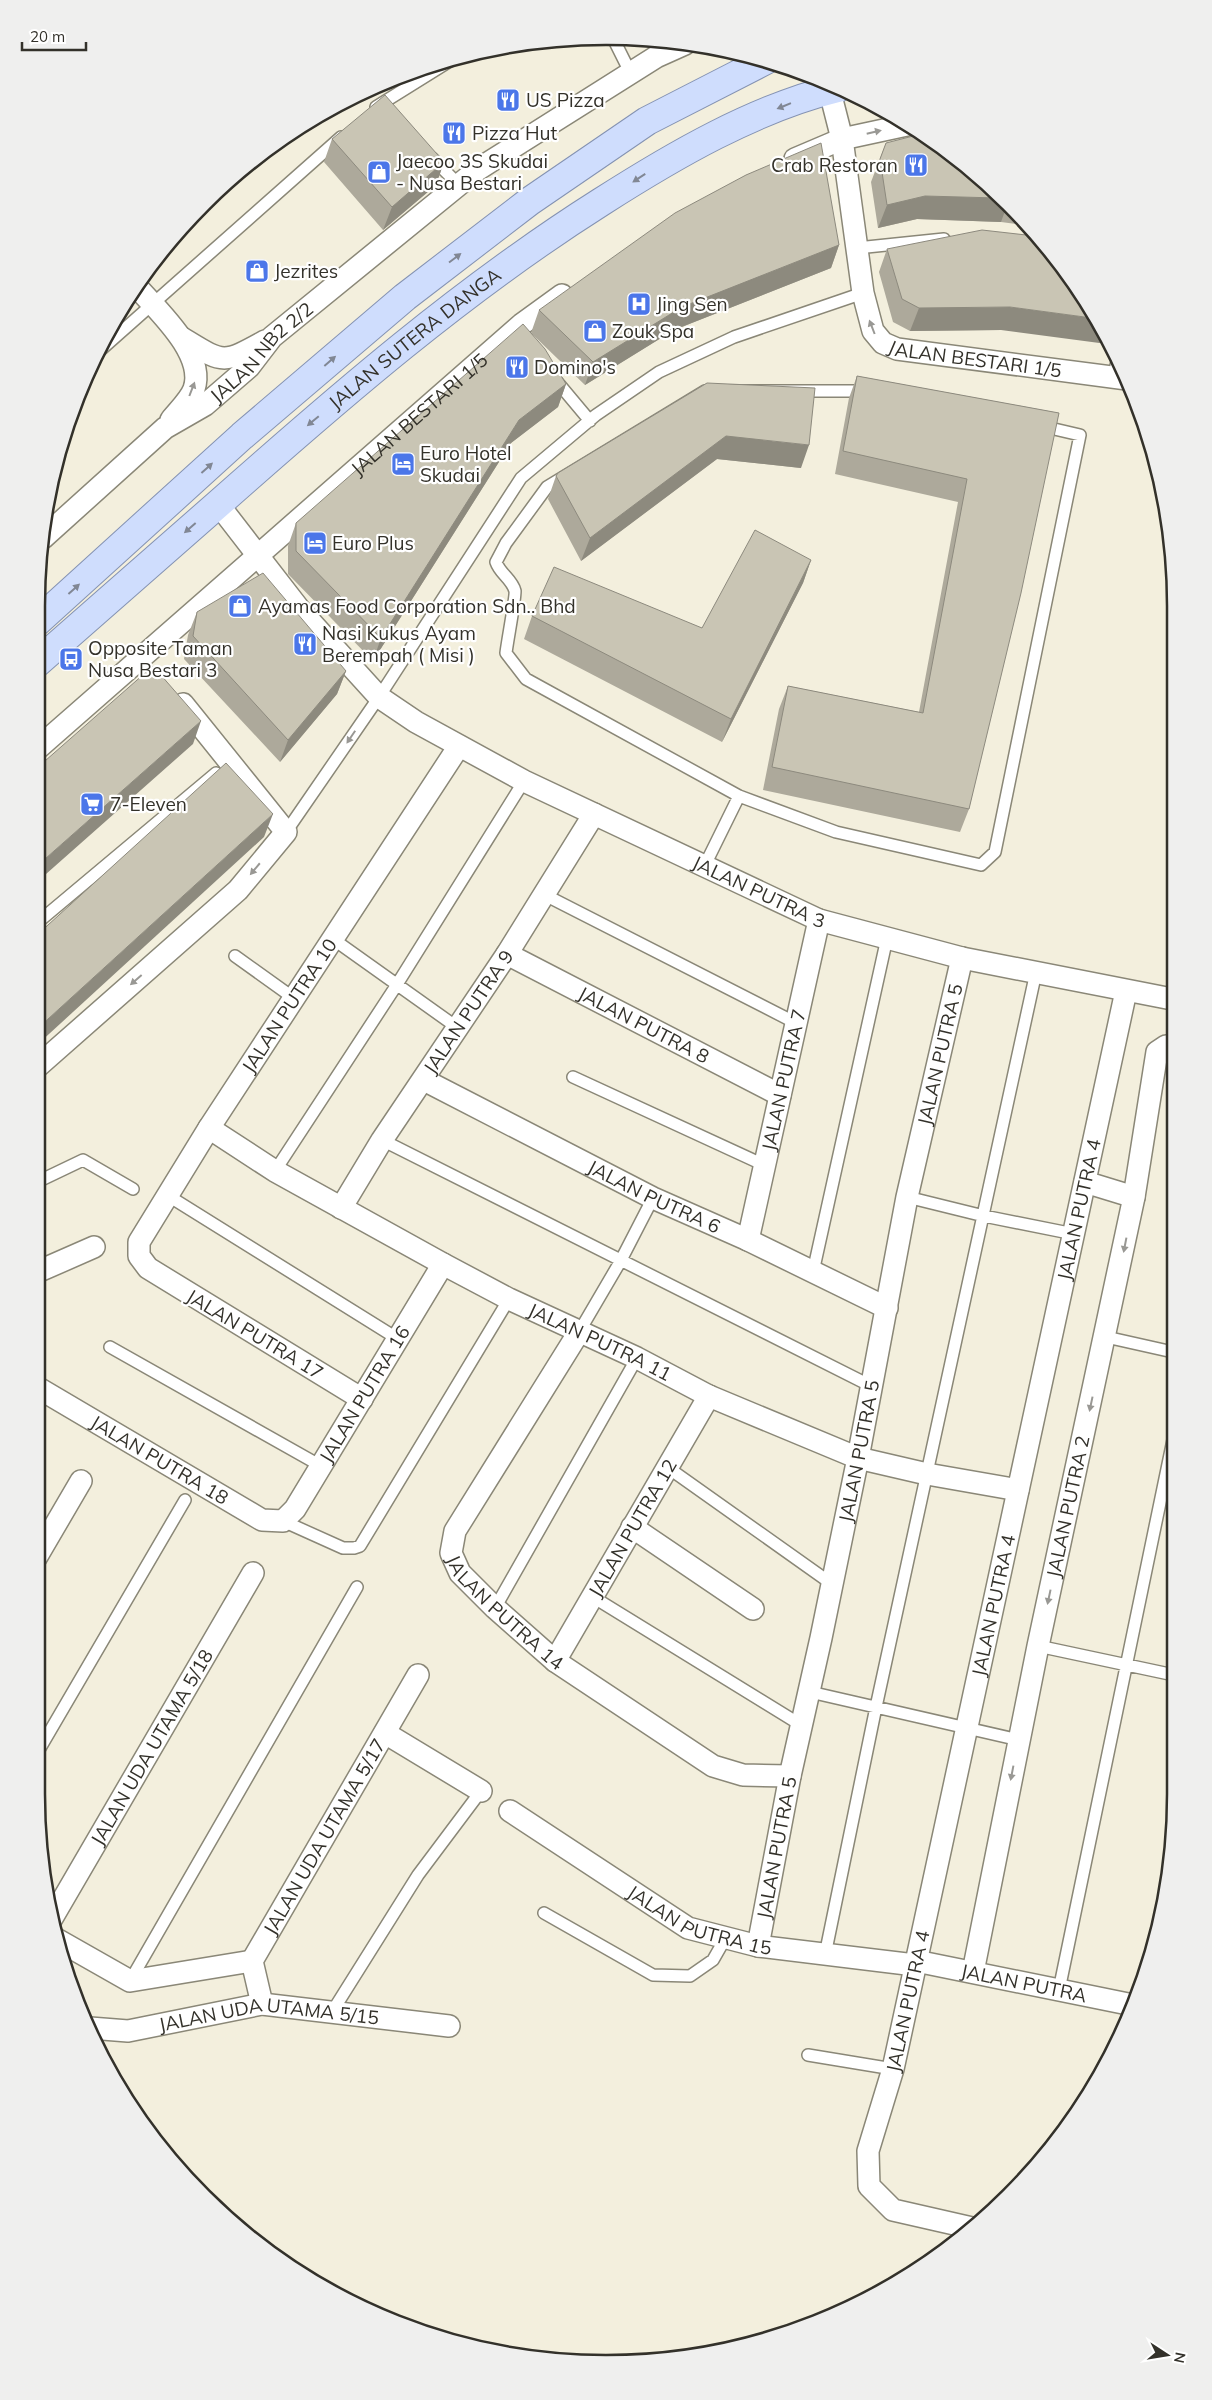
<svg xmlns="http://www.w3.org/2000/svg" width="1212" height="2400" viewBox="0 0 1212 2400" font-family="Mulish,sans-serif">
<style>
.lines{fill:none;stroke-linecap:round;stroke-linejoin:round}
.lane-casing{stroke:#8a8777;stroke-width:14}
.street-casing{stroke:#8a8777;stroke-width:24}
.primary-casing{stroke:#8492b2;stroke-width:30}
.lane{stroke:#fff;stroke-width:11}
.street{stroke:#fff;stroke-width:21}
.primary{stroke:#cfddfd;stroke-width:28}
.wall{fill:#ada99b}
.shaded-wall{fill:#8d8a7e}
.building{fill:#c9c5b4;stroke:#8d8a7e}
.oneway{fill:#818794}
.oneway2{fill:#999894}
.labels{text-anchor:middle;stroke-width:4.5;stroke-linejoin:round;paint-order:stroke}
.poi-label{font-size:19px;fill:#33312a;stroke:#fff;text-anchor:start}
.street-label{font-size:19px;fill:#33312a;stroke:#fff}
.rim{fill:none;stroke:#33312a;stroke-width:2.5}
</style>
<rect width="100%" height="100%" fill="#f3efdd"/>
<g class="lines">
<g class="lane-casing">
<path id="lane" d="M613 38 631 74
M376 107 453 59
M432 158 459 185
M857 248 944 239
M95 355 341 137
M1114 376 1117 361
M554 378 590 421
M705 391H858L1020 421 1080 435 995 852 981 865 836 832 739 796 526 679 506 653C507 643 516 596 515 591 512 579 500 574 496 562L506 543 547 487Z
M286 832 379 697 521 478 596 415 659 372 734 337 863 293
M704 867 739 796
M543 894 796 1023
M37 923 216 773
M333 939 458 1028
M235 956 295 999
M573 1077 764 1165
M382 1140 871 1386
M275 1171 396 986 524 781
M37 1182 83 1160 133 1189
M167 1195 398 1339
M907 1197 984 1216 1074 1234
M813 1272 887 938
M579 1332 620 1262 653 1198
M1106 1337 1173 1352
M110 1347 321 1466
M667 1467 832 1584
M283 1521 343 1548H354L360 1546 509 1299
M593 1597 801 1725
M495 1608 637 1358
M1038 1646 1174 1675
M810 1692 1019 1740
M36 1755 185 1500
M544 1913 653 1975 690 1976 713 1960 725 1939
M825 1955 876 1707 1036 972
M130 1981 357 1587
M1059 1990 1173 1440
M332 2012 418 1875 481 1791
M808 2055 893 2069"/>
</g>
<g class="street-casing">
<g id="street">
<path id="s1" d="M828 84 842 139 863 293 873 331 883 343 897 349 1127 379"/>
<path d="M795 159 842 139 907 125"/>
<path d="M137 287C158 311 206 354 194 389 190 400 178 411 171 420"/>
<path d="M182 338C223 363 222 365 265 341"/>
<path id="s2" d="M218 504 300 610 379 697 416 722 524 781 819 920 962 958 1172 999"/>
<path id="s3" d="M43 538 165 428 205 405 249 367 272 337 477 170 656 57 685 44"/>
<path id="s4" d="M37 749 522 324 562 295"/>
<path id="s5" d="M507 954 780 1095"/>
<path d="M37 1067 238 890 286 832 183 704"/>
<path id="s6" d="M424 1080 653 1198 748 1240 887 1308"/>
<path id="s7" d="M209 1128 275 1171 443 1264 509 1299 637 1358 709 1396 858 1458 927 1474 1018 1490"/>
<path d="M1085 1182 1134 1197"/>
<path id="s8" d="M341 1208 382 1140 507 954 594 814"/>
<path id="s9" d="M748 1240 819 920"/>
<path d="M37 1272 94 1247"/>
<path id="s10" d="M579 1332 455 1531 451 1553 460 1573 495 1608 555 1661 713 1766 743 1775 790 1776"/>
<path id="s11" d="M40 1389 262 1520 283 1521 295 1509 443 1264"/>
<path id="s12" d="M362 1399 148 1268 139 1256V1242L209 1128 459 746"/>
<path d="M632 1527 753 1609"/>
<path d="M36 1558 81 1481"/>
<path id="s13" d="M555 1661 709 1396"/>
<path d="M385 1733 481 1791"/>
<path id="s14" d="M510 1811 688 1928 758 1946 915 1965"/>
<path id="s15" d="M51 1920 253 1573"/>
<path d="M56 1939 130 1981 252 1961"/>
<path id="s16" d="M758 1946 790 1776 821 1638 858 1458 907 1197 962 958"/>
<path id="s17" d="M916 1961 1133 2005"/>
<path id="s18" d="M973 1972 1038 1646 1134 1197 1157 1052 1166 1046 1172 1047"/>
<path id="s19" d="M262 2004 252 1961 418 1675"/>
<path id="s20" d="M90 2028 128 2031 262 2004 449 2026"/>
<path id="s21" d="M972 2228 893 2210 869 2186 868 2151 893 2069 1126 991"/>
</g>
</g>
<g class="primary-casing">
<g id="primary">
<path d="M37 622 242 436 405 297 530 201 647 121 766 60"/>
<path id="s22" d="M37 663C97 610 157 558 217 505 340 396 462 290 601 202 673 156 755 108 838 88"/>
</g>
</g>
<use href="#lane" class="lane"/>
<use href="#street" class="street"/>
<use href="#primary" class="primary"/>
</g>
<path class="wall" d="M332 139 444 162 436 185 383 230 324 162Z
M886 143 953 154 1024 225 1001 222 917 219 878 228 871 182Z
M839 245 831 268 674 330 585 385 532 334 566 384 558 407 511 443 373 661 288 574V546L296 523 531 333 539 310Z
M887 249 1001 330 910 331 893 322 879 272Z
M857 376 1059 413 969 809 960 832 763 790 779 709 788 686 919 712 958 502 835 474 849 398Z
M707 383 801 468 717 459 581 561 548 499 556 476Z
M811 560 803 583 722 742 524 639 532 616 702 628Z
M197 612 346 671 337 694 280 762 184 659 188 635Z"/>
<path class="shaded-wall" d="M444 162 436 185 383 230 392 207Z
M925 196 997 198 1006 208 1001 222 917 219 878 228 887 205Z
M839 245 831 268 674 330 585 385 593 362 682 307Z
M1010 307 1092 318 1107 344 1001 330 910 331 919 308Z
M566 384 558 407 511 443 373 661 381 638 519 420Z
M726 436 809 445 801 468 717 459 581 561 590 538Z
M811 560 803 583 722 742 731 719Z
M346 671 337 694 280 762 288 740Z
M201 721 193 744 37 882V866Z
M273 814 264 837 37 1045V1029Z"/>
<path class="building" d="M385 95 444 162 392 207 332 139Z
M917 135H922L953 154 997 198 925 196 887 205 880 159 886 143Z
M821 143 839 245 682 307 593 362 539 310 675 213 746 175Z
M982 230 1035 236 1058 259 1092 318 1010 307 919 308 902 299 887 249Z
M523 324 545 349 566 384 519 420 381 638 296 551V523Z
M857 376 1059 413 1021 593 969 809 772 767 788 686 923 713 967 479 843 451Z
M707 383 815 388 809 445 726 436 590 538 556 476 558 473Z
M755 530 811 560 731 719 532 616 554 567 702 628Z
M263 573 346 671 288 740 193 636 197 612Z
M153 666 201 721 37 866V768Z
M226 763 273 814 37 1029V935Z"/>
<defs><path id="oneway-solid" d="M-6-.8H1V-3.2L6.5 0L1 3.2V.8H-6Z" transform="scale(1.25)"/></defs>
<g class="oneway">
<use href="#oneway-solid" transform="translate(784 106) rotate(158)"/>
<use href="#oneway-solid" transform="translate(639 178) rotate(147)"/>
<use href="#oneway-solid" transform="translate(455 258) rotate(-37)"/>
<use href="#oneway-solid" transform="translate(330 361) rotate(-41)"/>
<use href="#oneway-solid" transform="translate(313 421) rotate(140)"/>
<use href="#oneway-solid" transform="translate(207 468) rotate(-42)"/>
<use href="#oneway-solid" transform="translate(190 528) rotate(139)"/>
<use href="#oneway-solid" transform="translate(74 589) rotate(-42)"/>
</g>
<g class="oneway2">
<use href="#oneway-solid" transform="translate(874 132) rotate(-13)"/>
<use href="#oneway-solid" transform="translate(872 327) rotate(-111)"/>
<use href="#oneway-solid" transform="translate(192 389) rotate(-69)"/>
<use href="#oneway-solid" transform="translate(351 737) rotate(124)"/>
<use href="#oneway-solid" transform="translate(255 869) rotate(130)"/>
<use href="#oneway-solid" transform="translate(136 980) rotate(139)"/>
<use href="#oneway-solid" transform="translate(1125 1245) rotate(101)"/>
<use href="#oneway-solid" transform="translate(1091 1404) rotate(102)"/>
<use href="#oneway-solid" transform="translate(1049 1597) rotate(102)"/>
<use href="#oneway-solid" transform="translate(1012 1773) rotate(101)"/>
</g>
<defs>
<g id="restaurant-square" transform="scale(1.25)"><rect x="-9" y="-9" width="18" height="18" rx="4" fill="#4b76e9" stroke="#fff"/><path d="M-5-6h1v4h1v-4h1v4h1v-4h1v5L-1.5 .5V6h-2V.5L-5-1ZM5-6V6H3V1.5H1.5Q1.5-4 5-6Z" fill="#fff"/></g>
<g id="shop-square" transform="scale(1.25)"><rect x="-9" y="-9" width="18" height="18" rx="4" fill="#4b76e9" stroke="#fff"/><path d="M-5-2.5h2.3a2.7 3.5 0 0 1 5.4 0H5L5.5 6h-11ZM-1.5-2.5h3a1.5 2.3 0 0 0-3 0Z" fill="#fff"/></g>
<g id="hospital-square" transform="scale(1.25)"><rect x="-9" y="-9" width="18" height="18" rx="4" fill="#4b76e9" stroke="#fff"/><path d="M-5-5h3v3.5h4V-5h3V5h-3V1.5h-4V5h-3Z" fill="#fff"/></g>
<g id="hotel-square" transform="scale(1.25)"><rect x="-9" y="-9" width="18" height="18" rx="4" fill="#4b76e9" stroke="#fff"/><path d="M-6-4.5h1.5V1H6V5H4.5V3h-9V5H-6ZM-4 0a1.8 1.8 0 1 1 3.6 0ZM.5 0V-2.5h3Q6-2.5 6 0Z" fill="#fff"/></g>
<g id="bus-square" transform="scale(1.25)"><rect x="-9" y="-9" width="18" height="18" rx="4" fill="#4b76e9" stroke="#fff"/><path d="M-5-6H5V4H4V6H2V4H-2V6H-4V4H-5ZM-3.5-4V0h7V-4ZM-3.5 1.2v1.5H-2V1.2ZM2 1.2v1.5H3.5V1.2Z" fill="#fff"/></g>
<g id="supermarket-square" transform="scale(1.25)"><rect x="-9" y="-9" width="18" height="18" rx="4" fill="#4b76e9" stroke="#fff"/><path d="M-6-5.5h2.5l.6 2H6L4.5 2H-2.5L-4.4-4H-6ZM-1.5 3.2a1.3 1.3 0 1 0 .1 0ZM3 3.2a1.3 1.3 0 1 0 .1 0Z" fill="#fff"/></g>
</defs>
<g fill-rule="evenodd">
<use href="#restaurant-square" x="508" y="100"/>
<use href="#restaurant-square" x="454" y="133"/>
<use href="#restaurant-square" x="916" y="165"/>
<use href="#shop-square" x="379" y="172"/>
<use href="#shop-square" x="257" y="271"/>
<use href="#hospital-square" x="639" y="304"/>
<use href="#shop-square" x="595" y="331"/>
<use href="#restaurant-square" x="517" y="367"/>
<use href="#hotel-square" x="403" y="464"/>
<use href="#hotel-square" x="315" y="543"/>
<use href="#shop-square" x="240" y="606"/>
<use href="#restaurant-square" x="305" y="644"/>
<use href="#bus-square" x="71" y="659"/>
<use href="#supermarket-square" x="92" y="804"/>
</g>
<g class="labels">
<g class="poi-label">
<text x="526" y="107">US Pizza</text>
<text x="472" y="140">Pizza Hut</text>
<text x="396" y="168">Jaecoo 3S Skudai<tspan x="396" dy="22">- Nusa Bestari</tspan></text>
<text x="898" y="172" text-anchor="end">Crab Restoran</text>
<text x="274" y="278">Jezrites</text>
<text x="656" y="311">Jing Sen</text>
<text x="612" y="338">Zouk Spa</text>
<text x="534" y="374">Domino's</text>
<text x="420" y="460">Euro Hotel<tspan x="420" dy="22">Skudai</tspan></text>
<text x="332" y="550">Euro Plus</text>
<text x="258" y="613">Ayamas Food Corporation Sdn.. Bhd</text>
<text x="322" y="640">Nasi Kukus Ayam<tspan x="322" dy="22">Berempah ( Misi )</tspan></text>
<text x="88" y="655">Opposite Taman<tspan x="88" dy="22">Nusa Bestari 3</tspan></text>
<text x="110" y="811">7-Eleven</text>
</g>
<g class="street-label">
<text dy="7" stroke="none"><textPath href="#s22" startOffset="498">JALAN SUTERA DANGA</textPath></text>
<text dy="7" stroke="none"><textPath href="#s3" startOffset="288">JALAN NB2 2/2</textPath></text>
<text dy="7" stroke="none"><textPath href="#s1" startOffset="361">JALAN BESTARI 1/5</textPath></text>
<text dy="7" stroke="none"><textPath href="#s4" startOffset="508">JALAN BESTARI 1/5</textPath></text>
<text dy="7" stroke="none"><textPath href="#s2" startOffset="679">JALAN PUTRA 3</textPath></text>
<text dy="7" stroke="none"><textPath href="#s12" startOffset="560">JALAN PUTRA 10</textPath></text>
<text dy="7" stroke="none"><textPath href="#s8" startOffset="234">JALAN PUTRA 9</textPath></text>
<text dy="7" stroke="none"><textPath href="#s5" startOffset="154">JALAN PUTRA 8</textPath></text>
<text dy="7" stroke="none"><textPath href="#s16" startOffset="910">JALAN PUTRA 5</textPath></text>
<text dy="7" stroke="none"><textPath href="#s9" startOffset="164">JALAN PUTRA 7</textPath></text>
<text dy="7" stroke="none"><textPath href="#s6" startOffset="258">JALAN PUTRA 6</textPath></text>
<text dy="7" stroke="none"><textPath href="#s21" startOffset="1115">JALAN PUTRA 4</textPath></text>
<text transform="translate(255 1334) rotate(31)" y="7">JALAN PUTRA 17</text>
<text dy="7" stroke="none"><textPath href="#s7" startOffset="446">JALAN PUTRA 11</textPath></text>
<text dy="7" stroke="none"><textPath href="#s11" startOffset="430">JALAN PUTRA 16</textPath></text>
<text dy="7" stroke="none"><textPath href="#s16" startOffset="505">JALAN PUTRA 5</textPath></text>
<text dy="7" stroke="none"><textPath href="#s11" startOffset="139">JALAN PUTRA 18</textPath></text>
<text dy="7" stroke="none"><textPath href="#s18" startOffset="475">JALAN PUTRA 2</textPath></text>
<text dy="7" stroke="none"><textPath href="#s13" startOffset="154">JALAN PUTRA 12</textPath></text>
<text dy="7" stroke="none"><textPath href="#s21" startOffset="710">JALAN PUTRA 4</textPath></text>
<text dy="7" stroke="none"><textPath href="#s10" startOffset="338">JALAN PUTRA 14</textPath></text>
<text dy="7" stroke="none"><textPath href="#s15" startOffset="200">JALAN UDA UTAMA 5/18</textPath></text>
<text dy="7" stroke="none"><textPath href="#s19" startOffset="188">JALAN UDA UTAMA 5/17</textPath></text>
<text dy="7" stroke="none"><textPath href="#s16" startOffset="100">JALAN PUTRA 5</textPath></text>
<text dy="7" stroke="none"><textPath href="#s14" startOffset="221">JALAN PUTRA 15</textPath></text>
<text dy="7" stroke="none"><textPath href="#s17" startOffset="110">JALAN PUTRA</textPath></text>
<text dy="7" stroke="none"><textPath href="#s21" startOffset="305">JALAN PUTRA 4</textPath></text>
<text dy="7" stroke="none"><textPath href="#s20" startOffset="181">JALAN UDA UTAMA 5/15</textPath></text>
</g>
</g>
<path d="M0 0H1212V2400H0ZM606 45H606A561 561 0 0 1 1167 606V1794A561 561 0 0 1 606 2355H606A561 561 0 0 1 45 1794V606A561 561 0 0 1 606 45Z" fill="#efefee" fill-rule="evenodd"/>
<path class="rim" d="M606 45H606A561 561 0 0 1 1167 606V1794A561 561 0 0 1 606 2355H606A561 561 0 0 1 45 1794V606A561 561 0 0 1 606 45Z"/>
<g transform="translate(1167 2355) rotate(102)" stroke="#ffffff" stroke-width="4" paint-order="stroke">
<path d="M0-4L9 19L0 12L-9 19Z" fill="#33312a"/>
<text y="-8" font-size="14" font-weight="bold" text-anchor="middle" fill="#33312a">N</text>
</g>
<path d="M22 42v8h64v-8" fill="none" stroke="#33312a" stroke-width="2.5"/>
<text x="30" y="42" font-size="15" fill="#33312a" stroke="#ffffff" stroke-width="4" paint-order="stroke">20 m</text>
</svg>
